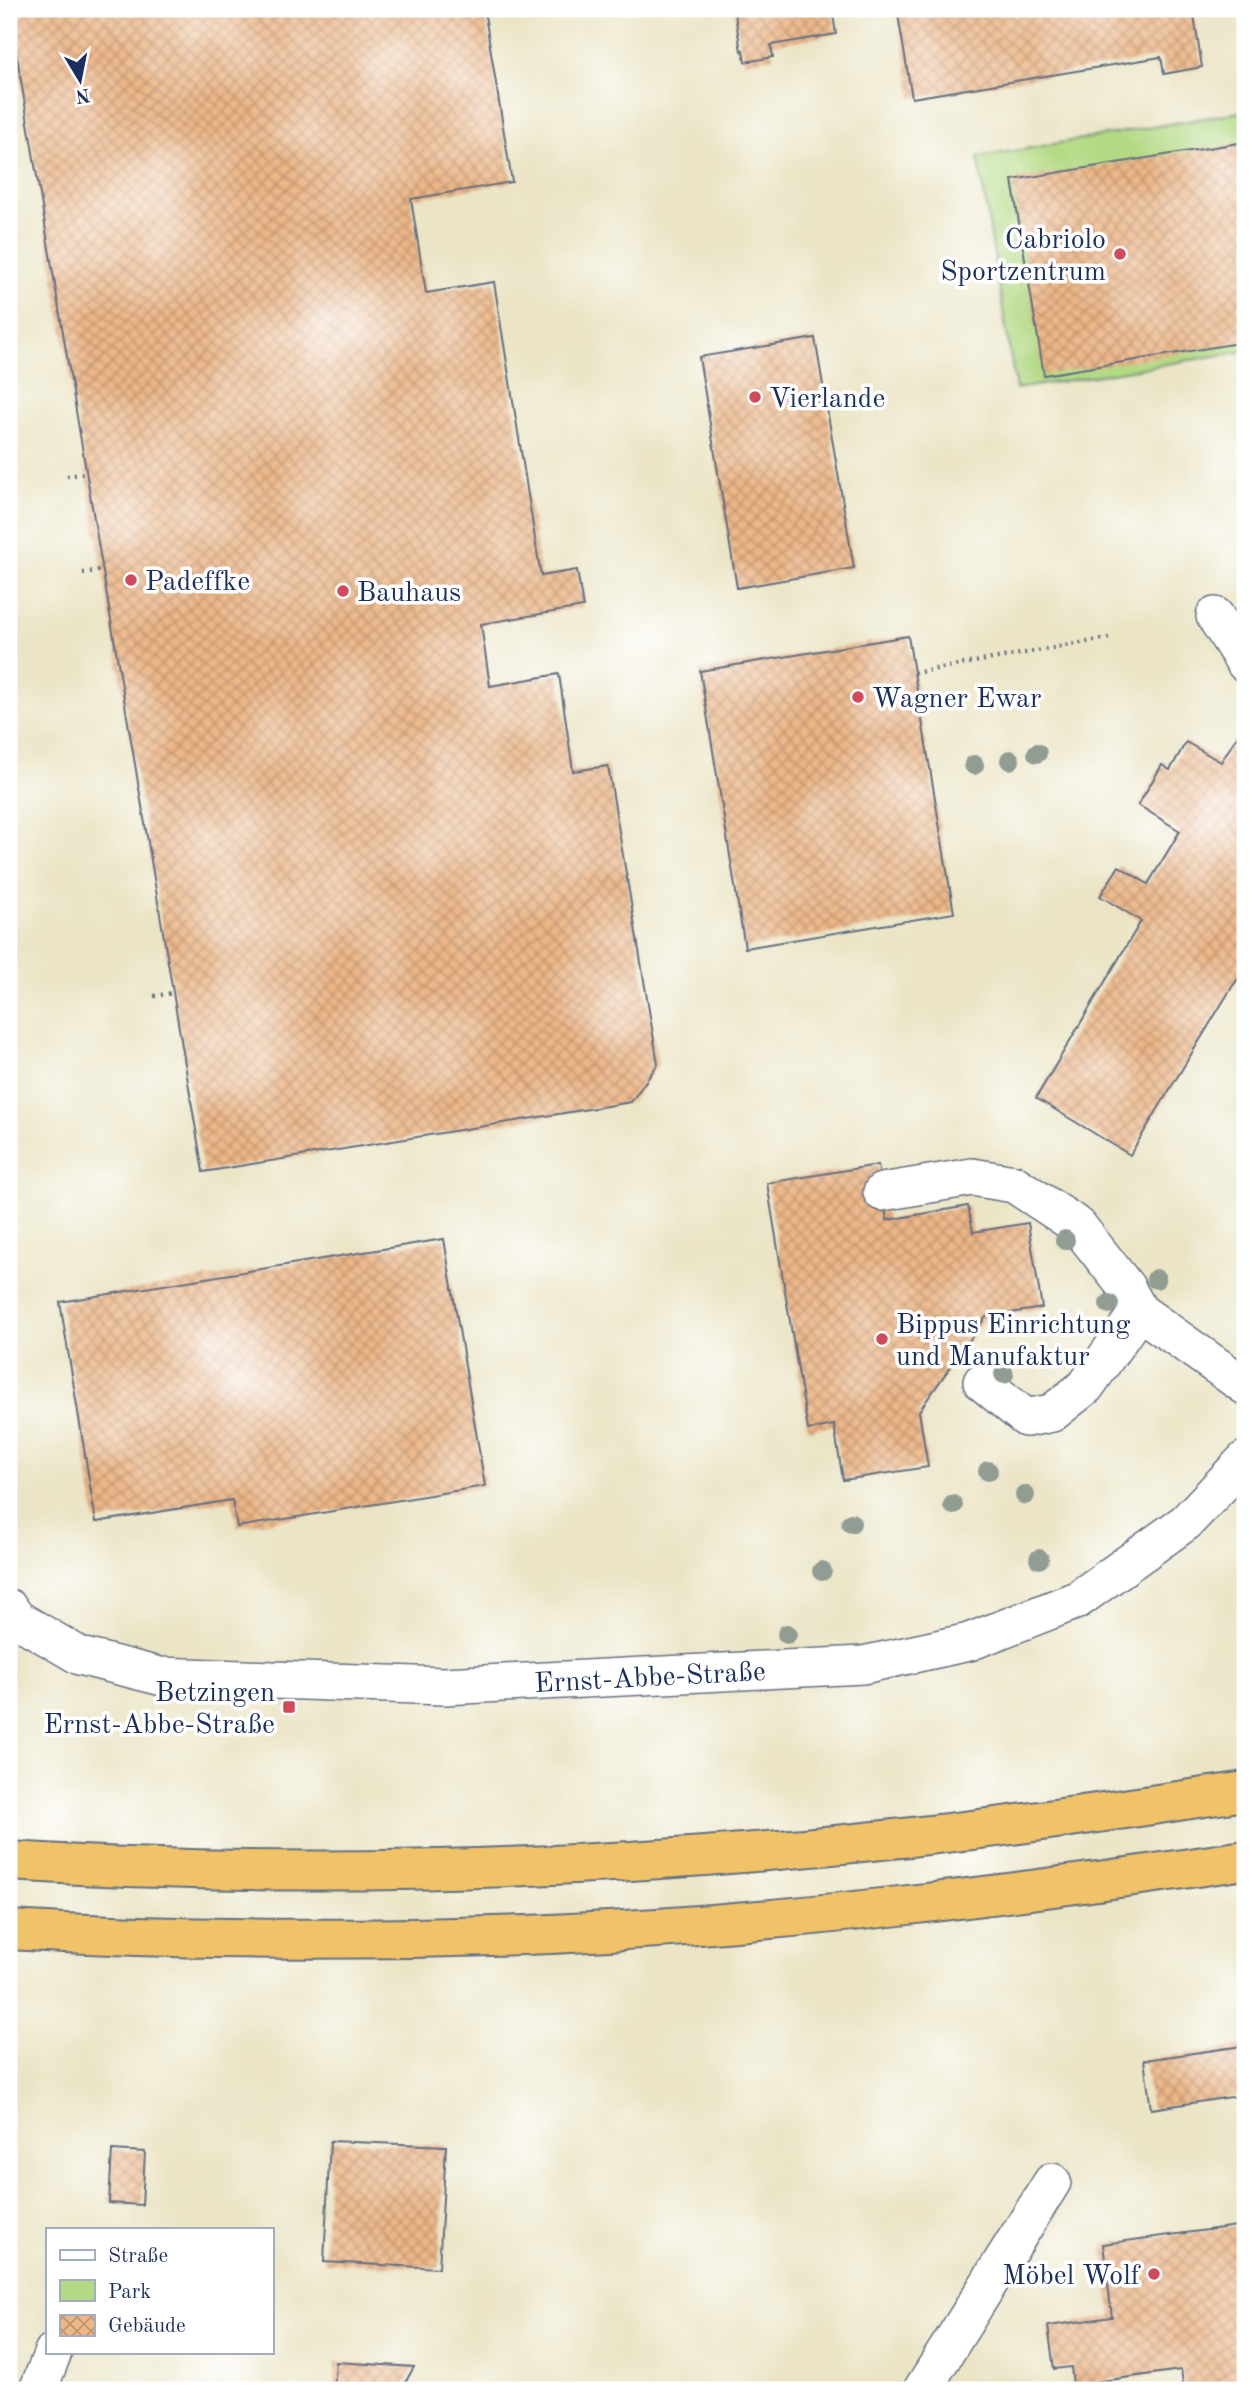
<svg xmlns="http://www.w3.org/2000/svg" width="1254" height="2399" viewBox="0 0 1254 2399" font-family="'Old Standard TT',serif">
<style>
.green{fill:#b2d983;stroke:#668470;stroke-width:2}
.building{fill:url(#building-cross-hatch)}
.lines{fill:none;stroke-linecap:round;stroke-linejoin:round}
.minor-casing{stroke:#646f82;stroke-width:40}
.highway-casing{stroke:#646f82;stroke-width:42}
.path{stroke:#646f82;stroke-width:4.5;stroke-dasharray:2 5;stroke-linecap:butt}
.minor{stroke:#fff;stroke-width:37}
.highway{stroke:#f1c369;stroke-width:38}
.tree{fill:#919d93}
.poi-dot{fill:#d1495b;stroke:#fff;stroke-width:2.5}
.labels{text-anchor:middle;stroke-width:7;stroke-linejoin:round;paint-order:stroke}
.poi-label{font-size:28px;fill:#1b2f5e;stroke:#fff;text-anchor:start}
.street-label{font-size:28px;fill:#1b2f5e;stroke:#fff}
</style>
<defs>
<pattern id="building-cross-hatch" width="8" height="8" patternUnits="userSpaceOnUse" patternTransform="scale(1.75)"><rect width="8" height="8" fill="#edb787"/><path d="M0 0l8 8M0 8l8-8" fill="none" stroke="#bf9572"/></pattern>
</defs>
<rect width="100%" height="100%" fill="#fff"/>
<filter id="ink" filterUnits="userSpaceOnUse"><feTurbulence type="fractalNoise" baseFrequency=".0143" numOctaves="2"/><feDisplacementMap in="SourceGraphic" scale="14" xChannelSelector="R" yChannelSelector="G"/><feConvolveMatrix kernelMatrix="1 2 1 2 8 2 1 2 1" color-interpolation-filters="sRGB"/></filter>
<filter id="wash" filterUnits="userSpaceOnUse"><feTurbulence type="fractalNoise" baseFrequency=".00686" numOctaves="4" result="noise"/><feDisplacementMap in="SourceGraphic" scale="28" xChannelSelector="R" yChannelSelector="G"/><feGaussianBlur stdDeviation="1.57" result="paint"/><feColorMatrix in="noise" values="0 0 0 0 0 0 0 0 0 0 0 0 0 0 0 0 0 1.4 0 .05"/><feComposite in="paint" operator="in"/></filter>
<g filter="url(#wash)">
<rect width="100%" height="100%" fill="#ebe5c6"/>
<path class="green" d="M1245 111V351L1016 389 978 157Z"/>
<g id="blocks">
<path class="building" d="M9 9H484L512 182 411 199 426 293 494 282 541 576 577 570 583 607 481 624 490 686 559 674 573 771 608 766 658 1064 631 1102 203 1172Z
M734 9H832L836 34 771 45 773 57 745 62 743 50 741 51Z
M897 9H1193L1202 67 1164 74 1161 57 912 98Z
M1245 142V342L1044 375 1012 180Z
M815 338 854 568 737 588 699 357Z
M908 636 954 913 745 948 700 671Z
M1241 730 1245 733V984L1238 979 1232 987 1130 1155 1036 1098 1141 921 1100 896 1119 866 1148 884 1180 831 1138 805 1162 765 1170 770 1186 742 1221 762Z
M878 1165 887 1220 968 1206 973 1232 1028 1223 1042 1308 986 1317 919 1411 928 1467 843 1480 834 1425 808 1430 767 1183Z
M444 1239 485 1486 237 1527 232 1500 96 1522 60 1302Z
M1243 2046 1245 2095 1151 2109 1144 2060Z
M330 2141 446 2146 439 2268 324 2262Z
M112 2150 145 2152 142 2205 109 2203Z
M1245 2225V2390H1184L1181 2370 1073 2385 1071 2367 1054 2369 1048 2326 1112 2317 1103 2244Z
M336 2362 414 2367 401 2390H334Z
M100 2383 188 2388V2390H99Z"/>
</g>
</g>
<g filter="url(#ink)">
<use href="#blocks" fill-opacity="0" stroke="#646f82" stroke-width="2"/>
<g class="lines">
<g class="minor-casing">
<path id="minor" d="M1215 616 1245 663
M882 1192 972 1177 1014 1184 1078 1226 1126 1287 1139 1311
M982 1382 1026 1418 1052 1413 1086 1386 1139 1311 1245 1386
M9 1608 17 1619 80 1656 159 1676 444 1686 863 1665 969 1642 1077 1600 1186 1522 1245 1460
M38 2390 53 2352
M922 2390 1052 2182"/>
</g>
<g class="highway-casing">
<path id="highway" d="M9 1861C324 1881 641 1869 955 1832 1052 1821 1149 1805 1245 1791
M9 1930C189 1941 370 1941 551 1934 784 1924 1015 1894 1245 1860"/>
</g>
<path class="path" d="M9 52 16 51
M67 476 86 473
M83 573 102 570
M914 673 1109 638
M154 996 173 993"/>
<use href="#minor" class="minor"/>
<use href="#highway" class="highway"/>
</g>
<g class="tree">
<circle cx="1037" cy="753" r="10"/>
<circle cx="1010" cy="760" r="10"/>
<circle cx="974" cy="765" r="10"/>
<circle cx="1065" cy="1240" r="10"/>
<circle cx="1156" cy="1279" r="10"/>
<circle cx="1109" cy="1304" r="10"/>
<circle cx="1004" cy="1374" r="10"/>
<circle cx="988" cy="1471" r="10"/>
<circle cx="1025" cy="1495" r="10"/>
<circle cx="953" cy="1505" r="10"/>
<circle cx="851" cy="1523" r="10"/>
<circle cx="1039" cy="1559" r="10"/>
<circle cx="822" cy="1571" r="10"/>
<circle cx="787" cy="1634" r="10"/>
</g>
</g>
<g class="poi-dot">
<circle cx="1120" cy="254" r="7"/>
<circle cx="755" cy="397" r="7"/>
<circle cx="131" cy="580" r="7"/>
<circle cx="343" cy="591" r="7"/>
<circle cx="858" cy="697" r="7"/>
<circle cx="882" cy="1339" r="7"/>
<rect x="282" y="1700" width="14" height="14" rx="3.5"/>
<circle cx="1154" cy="2274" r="7"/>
</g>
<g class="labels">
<g class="poi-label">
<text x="1106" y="248" text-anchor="end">Cabriolo<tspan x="1106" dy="32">Sportzentrum</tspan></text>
<text x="769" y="407">Vierlande</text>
<text x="145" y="590">Padeffke</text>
<text x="357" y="601">Bauhaus</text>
<text x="872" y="707">Wagner Ewar</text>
<text x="896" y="1333">Bippus Einrichtung<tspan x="896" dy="32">und Manufaktur</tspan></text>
<text x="275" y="1701" text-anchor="end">Betzingen<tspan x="275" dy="32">Ernst-Abbe-Straße</tspan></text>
<text x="1140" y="2284" text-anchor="end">Möbel Wolf</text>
</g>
<g class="street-label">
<text transform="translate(650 1676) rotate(-3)" y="10">Ernst-Abbe-Straße</text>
</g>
</g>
<rect width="1254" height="2399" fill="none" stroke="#fff" stroke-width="35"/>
<rect x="46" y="2228" width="228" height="126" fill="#ffffff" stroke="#a4acbf" stroke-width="2"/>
<rect x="60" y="2250" width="35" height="10" fill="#ffffff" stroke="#a4acbf" stroke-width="2"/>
<text x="108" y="2262" font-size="21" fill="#1b2f5e">Straße</text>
<rect x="60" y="2280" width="35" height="21" fill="#b2d983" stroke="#a4acbf" stroke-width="2"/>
<text x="108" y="2298" font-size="21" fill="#1b2f5e">Park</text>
<rect x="60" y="2315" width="35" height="21" fill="url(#building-cross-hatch)" stroke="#a4acbf" stroke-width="2"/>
<text x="108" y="2332" font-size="21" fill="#1b2f5e">Gebäude</text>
<g transform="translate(80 80) rotate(170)" stroke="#ffffff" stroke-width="5" paint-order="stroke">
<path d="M0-5L12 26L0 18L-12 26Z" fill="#1b2f5e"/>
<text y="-10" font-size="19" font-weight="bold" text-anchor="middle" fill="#1b2f5e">N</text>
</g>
</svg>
